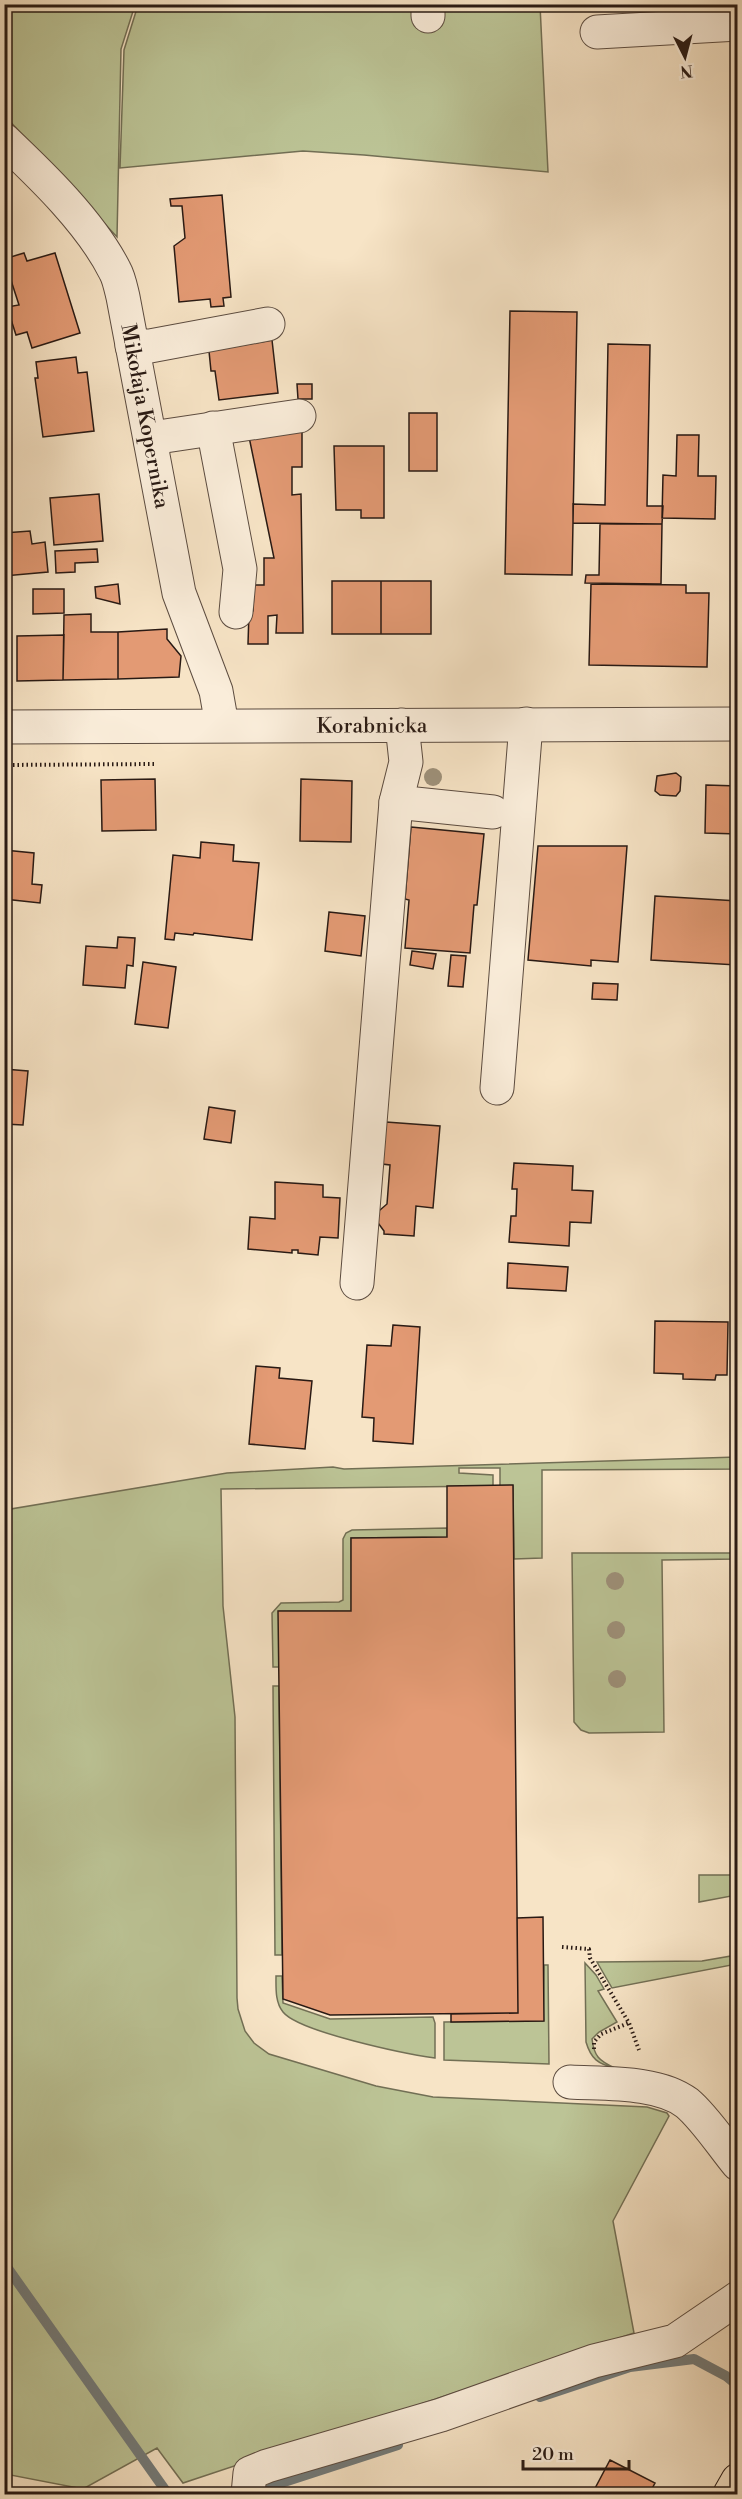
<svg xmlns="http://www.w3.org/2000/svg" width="742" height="2499" viewBox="0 0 742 2499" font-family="'Libre Bodoni',serif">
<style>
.green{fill:#bcc496;stroke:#726f55;stroke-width:1.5}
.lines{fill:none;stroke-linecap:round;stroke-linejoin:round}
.stream{stroke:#727b7b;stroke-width:10}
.building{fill:#e39a74;stroke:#291a14;stroke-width:1.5}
.minor-casing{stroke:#5c4c40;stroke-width:35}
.major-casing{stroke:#291a14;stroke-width:35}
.path{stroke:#291a14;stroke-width:4;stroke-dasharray:1.5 3;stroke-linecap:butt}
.minor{stroke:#faedda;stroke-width:33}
.major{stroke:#f7e4c6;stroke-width:33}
.tree{fill:#9e917a}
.labels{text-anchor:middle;stroke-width:6;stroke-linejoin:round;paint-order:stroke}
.street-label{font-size:21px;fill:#291a14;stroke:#faedda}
</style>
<rect width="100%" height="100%" fill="#f7e4c6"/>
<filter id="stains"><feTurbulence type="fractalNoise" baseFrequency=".00333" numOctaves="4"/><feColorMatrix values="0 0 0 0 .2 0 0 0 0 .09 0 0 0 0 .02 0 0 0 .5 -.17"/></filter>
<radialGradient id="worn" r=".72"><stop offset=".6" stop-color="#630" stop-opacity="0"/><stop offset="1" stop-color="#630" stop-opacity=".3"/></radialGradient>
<path class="green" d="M5 5H135L121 49 117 237 5 116Z
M138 5H540L548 172 364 155 303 151 120 168 124 50Z
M737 1457V1469L542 1470V1558L514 1559 513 1486H500V1468H459V1473L493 1475V1486L221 1489 223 1606 235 1717 237 1998 238 2009 245 2031 254 2043 269 2054 376 2086 433 2097 647 2107 667 2113 669 2116 613 2221 634 2333 183 2483 157 2448 83 2489 5 2474V1510L227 1473 333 1467 344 1469Z
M447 1528V1537L351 1538V1611H279V1667H273L272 1613 281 1603 339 1602 343 1600V1539L346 1533 352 1530Z
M572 1553H737V1559L662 1560 664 1732 589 1733 581 1730 574 1722Z
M273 1686H279L282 1955H275Z
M699 1875H737V1895L699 1902Z
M737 1955V1964L612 1988 597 1962 702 1961Z
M585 1963 596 1975 604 1989 598 1991 617 2022 599 2032 592 2039C594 2056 599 2061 615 2068 598 2064 591 2059 586 2042Z
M544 1965H548L549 2064 444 2060V2022L543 2021Z
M276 1976H282L283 2003 330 2019 433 2017 435 2023V2058C406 2054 299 2032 283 2012 275 2002 276 1988 276 1976Z"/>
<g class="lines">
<path class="stream" d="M4 2263 168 2494
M540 2397 630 2367 694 2359 726 2376 738 2386
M263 2493 278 2484 398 2445"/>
</g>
<path class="building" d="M222 195 231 297 223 298 224 306 211 307 210 299 179 302 174 246 185 238 182 206H171L170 199Z
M24 253 27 261 55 253 80 333 32 348 27 332 16 335 7 307 19 305 7 268H4V259Z
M510 311 577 312 572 575 505 574Z
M272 340 278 393 219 400 215 371H211L209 351Z
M608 344 650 345 647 506H663L662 524 573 523V504L605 505Z
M76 357 78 373 87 372 94 431 43 437 35 378H38L36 362Z
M297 384H312V399H298Z
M409 413H437V471H409Z
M248 432H302V467H292V495L301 494 303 633H276L277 615 268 616V644H248L249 612 253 611 254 585H264V558H274Z
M677 435H699L698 476H716L715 519 662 518 663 475 676 476Z
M334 446H384V518H361V510H336Z
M99 494 103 541 54 545 50 498Z
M600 524H662L661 584 585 583 586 575H599Z
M30 531 32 544 45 542 48 572 4 576V533Z
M97 549 98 562 75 563V572L56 573 55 551Z
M332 581H381V634H332Z
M381 581H431V634H381Z
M118 584 120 604 96 598 95 587Z
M591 584 686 585V593H709L707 667 589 665Z
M33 589H64V613L33 614Z
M91 614V632H118V679L63 680 64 615Z
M167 629V639L181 656 179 677 118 679V632Z
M64 635 63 680 17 681V636Z
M676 773 681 777 680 791 676 796 660 795 655 791 657 776Z
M155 779 156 830 102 831 101 780Z
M301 779 352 781 351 842 300 841Z
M706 785 738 786V834L705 833Z
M411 827 484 834 477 905H474L470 953 405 948 409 900 405 899Z
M201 842 234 845 233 861 259 863 252 940 194 933 193 935 175 933 174 940 165 939 173 855 200 858Z
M538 846H627L618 962 591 960V966L528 960Z
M4 850 34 853 32 884 42 885 40 903 4 899Z
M655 896 738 901 737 965 651 960Z
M329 912 365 916 361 956 325 951Z
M118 937 135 938 133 966 127 965 125 988 83 985 86 946 117 948Z
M412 951 436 954 433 969 410 965Z
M451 955 466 956 463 987 448 986Z
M143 962 176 967 168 1028 135 1024Z
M593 983 618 984 617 1000 592 999Z
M4 1069 28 1071 23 1125 4 1124Z
M209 1107 235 1111 231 1143 204 1139Z
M386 1122 440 1126 433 1208 416 1206 414 1236 384 1234V1231L373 1216 387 1204 390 1165 382 1164Z
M514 1163 573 1166 572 1190 593 1191 591 1223 570 1222 569 1246 509 1242 511 1216H516L517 1189H512Z
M275 1182 323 1185V1197L340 1198 338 1238 320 1237 318 1255 298 1253V1250H292V1253L248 1249 250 1217 275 1219Z
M508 1263 568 1267 566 1291 507 1288Z
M655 1321 728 1322 727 1375H716L715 1380 683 1379V1374L654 1373Z
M393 1325 420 1327 413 1444 373 1441 374 1418 362 1417 367 1345 391 1346Z
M256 1366 280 1368 279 1378 312 1381 305 1449 249 1444Z
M513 1485 518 2013 330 2015 283 1999 278 1611H351V1538L447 1537V1486Z
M543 1917 544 2021 451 2022V2014L518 2013 517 1918Z
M610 2460 655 2483 649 2494H592Z"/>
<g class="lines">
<g class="minor-casing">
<g id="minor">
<path d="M428 4V16"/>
<path d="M597 32 738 24"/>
<path id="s1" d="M4 140C42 176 91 223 115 271 119 278 121 289 123 297L179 593 216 691 222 725"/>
<path d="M132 346H150L268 324"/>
<path d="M213 428 240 569 236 612"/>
<path d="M151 443 165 436 299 416"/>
<path id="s2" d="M4 727 738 724"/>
<path d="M396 802 493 812"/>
<path d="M497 1088 526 724"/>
<path d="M357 1283 396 802 406 762 402 725"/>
<path d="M570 2082C605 2084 658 2081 687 2103 705 2118 723 2146 738 2164"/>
<path d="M248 2494 250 2473 267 2466 441 2415 594 2361 675 2341 738 2298"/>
</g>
</g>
<g class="major-casing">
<path id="major" d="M730 2494 738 2480"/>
</g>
<path class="path" d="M4 765 157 764
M562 1947 589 1949 590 1958 629 2023 639 2050
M594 2049V2042L601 2034 629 2023"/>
<use href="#minor" class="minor"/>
<use href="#major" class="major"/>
</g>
<g class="tree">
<circle cx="433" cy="777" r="9"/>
<circle cx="615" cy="1581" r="9"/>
<circle cx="616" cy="1630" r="9"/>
<circle cx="617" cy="1679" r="9"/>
</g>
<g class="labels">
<g class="street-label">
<text dy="7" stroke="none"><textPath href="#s1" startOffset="321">Mikołaja Kopernika</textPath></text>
<text dy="7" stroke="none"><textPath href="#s2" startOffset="368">Korabnicka</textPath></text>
</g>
</g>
<rect width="742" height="2499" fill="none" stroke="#f7e4c6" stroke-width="24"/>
<rect x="6" y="6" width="730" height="2487" fill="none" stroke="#291a14" stroke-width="3"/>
<rect x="12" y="12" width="718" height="2475" fill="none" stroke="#291a14" stroke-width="1.5"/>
<g transform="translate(685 57) rotate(174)" stroke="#faedda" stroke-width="4.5" paint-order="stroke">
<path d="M0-4.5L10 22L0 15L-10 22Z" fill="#291a14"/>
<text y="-9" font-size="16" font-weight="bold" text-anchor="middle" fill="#291a14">N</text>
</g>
<path d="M523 2460v9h106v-9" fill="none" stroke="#291a14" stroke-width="3"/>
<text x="532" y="2460" font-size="18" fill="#291a14" stroke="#faedda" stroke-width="4.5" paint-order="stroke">20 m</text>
<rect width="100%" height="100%" filter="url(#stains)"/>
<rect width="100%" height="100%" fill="url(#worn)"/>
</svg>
